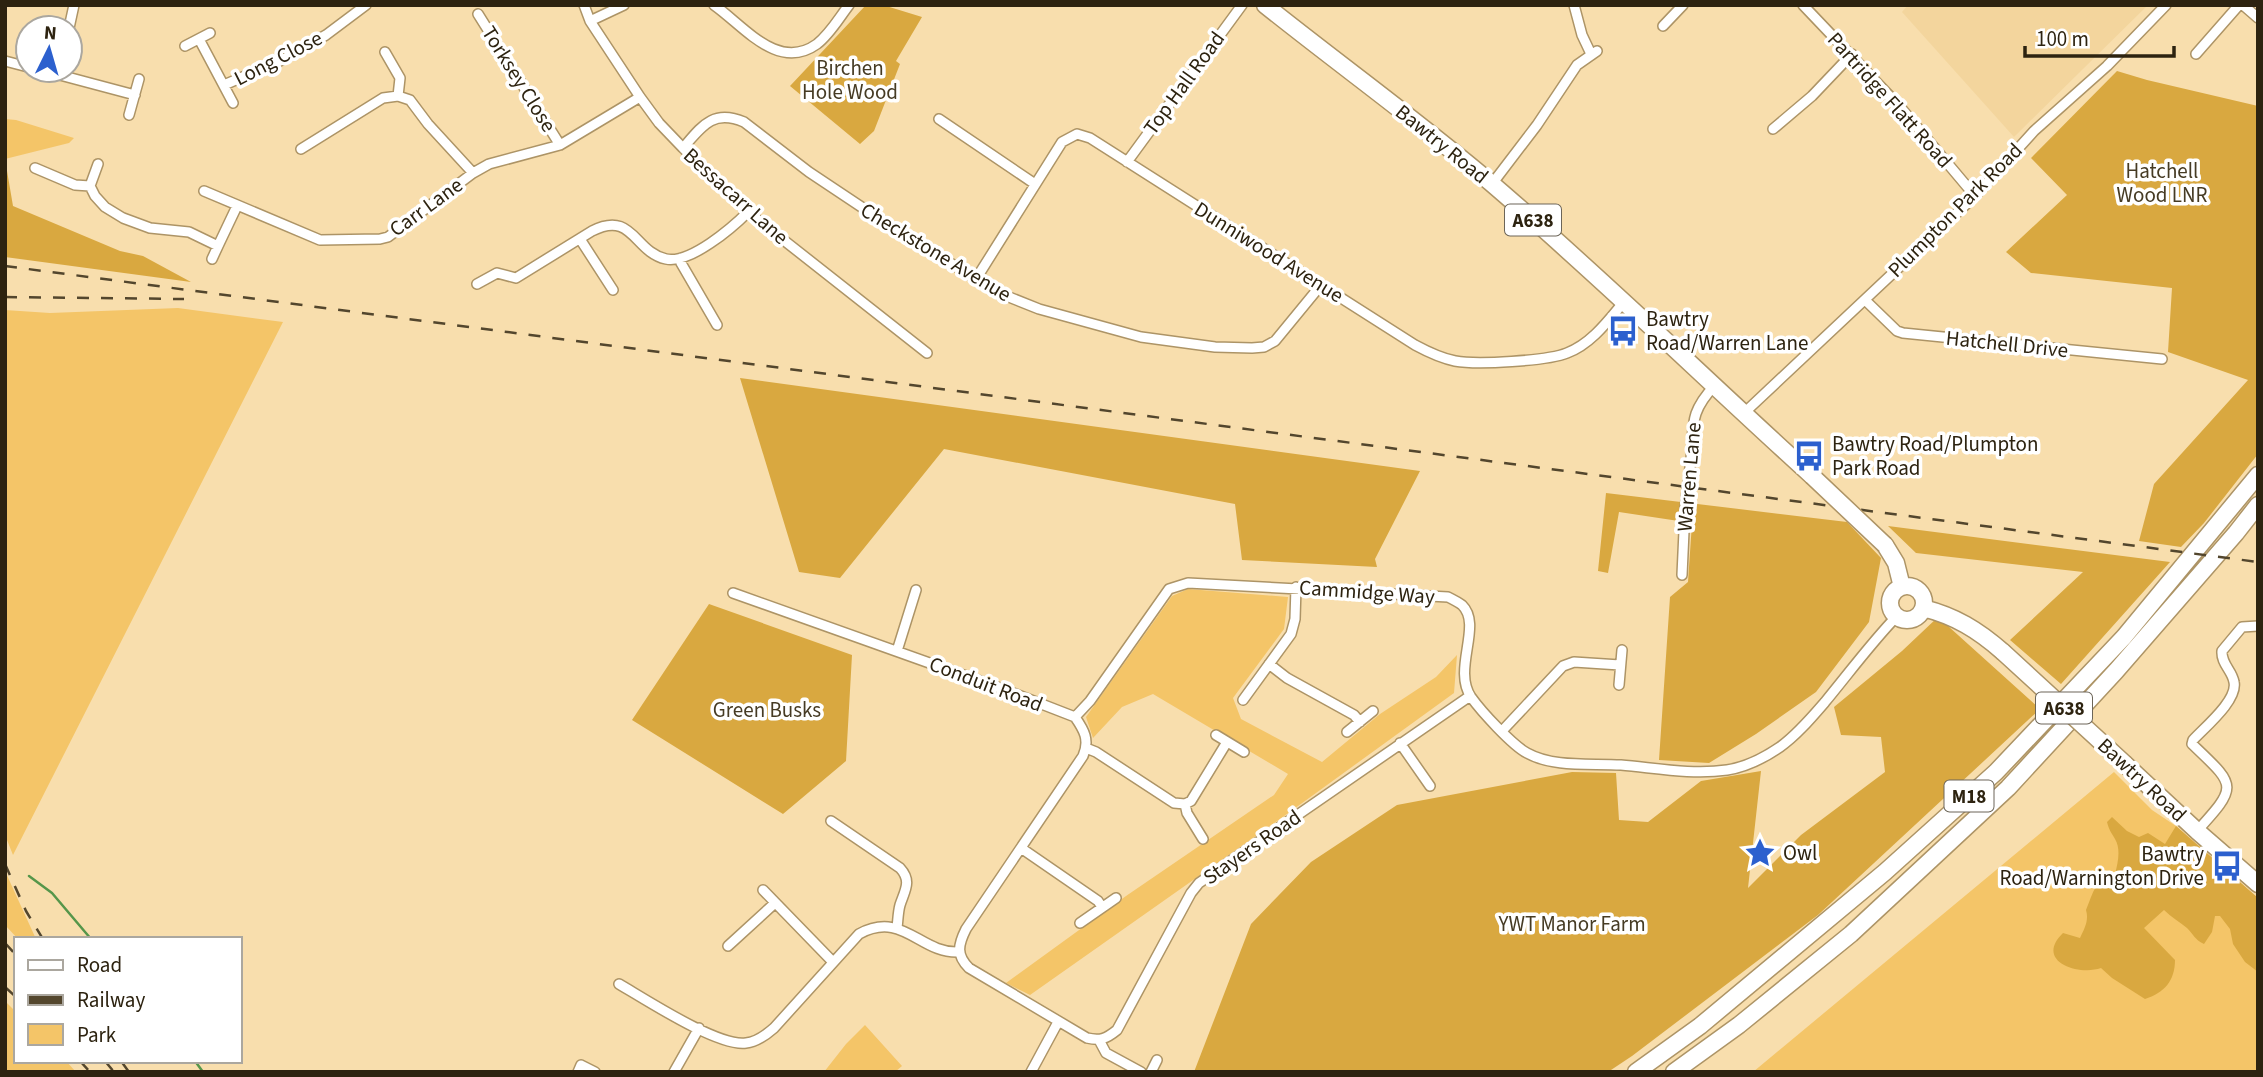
<svg xmlns="http://www.w3.org/2000/svg" width="2263" height="1077" viewBox="0 0 2263 1077" font-family="'Source Sans 3',sans-serif">
<style>
.built{fill:#f3d59d}
.green{fill:#f4c568}
.forest{fill:#d9a840}
.lines{fill:none;stroke-linecap:round;stroke-linejoin:round}
.stream{stroke:#56964a;stroke-width:2.5}
.street-casing{stroke:#ad9466;stroke-width:12}
.highway-casing{stroke:#ad9466;stroke-width:19}
.street{stroke:#fff;stroke-width:9}
.highway{stroke:#fff;stroke-width:16}
.rail{stroke:#53462d;stroke-width:2.5;stroke-dasharray:12 12;stroke-linecap:butt}
.street-bridge-casing{stroke:#ad9466;stroke-width:12;stroke-linecap:butt}
.highway-bridge-casing{stroke:#ad9466;stroke-width:19;stroke-linecap:butt}
.street-bridge{stroke:#fff;stroke-width:9}
.highway-bridge{stroke:#fff;stroke-width:16}
.labels{text-anchor:middle;stroke-width:7;stroke-linejoin:round;paint-order:stroke}
.shield{fill:#fff;stroke:#6c6558;stroke-width:2}
.shield-label{font-size:19px;font-weight:bold;fill:#2d2310}
.street-label{font-size:21px;fill:#2d2310;stroke:#fff}
.park-label{font-size:21px;fill:#463b24;stroke:#fff}
.poi-label{font-size:21px;fill:#2d2310;stroke:#fff;text-anchor:start}
</style>
<rect width="100%" height="100%" fill="#f8dead"/>
<path class="built" d="M1908 5H2148L2014 137 1902 12Z"/>
<path class="green" d="M5 119 16 120 74 138 69 143 5 159Z
M178 308 283 322 13 855 5 835V310L50 313Z
M1188 589 1288 597 1284 629 1233 698 1241 719 1322 762 1380 714 1436 677 1457 655 1454 693 1287 814 1030 995 1006 983 1126 896 1274 795 1288 774 1153 694 1122 707 1093 738 1086 717 1172 596Z
M2114 772 2152 810 2176 826 2258 898V1072H1753Z
M5 871 36 939H18L5 925Z
M5 1001 16 1012V1061H66L76 1072H5Z
M865 1025 902 1066 895 1072H824L846 1044Z"/>
<path class="forest" d="M866 5H883L922 17 896 61 900 64 874 131 860 144 790 86Z
M2117 71 2147 80 2258 106V454L2204 523 2181 547 2139 541 2154 484 2248 380 2168 352 2172 288 2031 273 2006 252 2067 195 2031 158Z
M5 159 13 206 120 251 143 256 191 282 5 257Z
M740 378 1420 471 1375 559 1377 567 1242 560 1235 504 944 449 840 578 799 572Z
M1606 493 1847 522 1881 558 1869 622 1816 692 1756 734 1709 763 1659 760 1670 597 1688 582 1692 523 1619 512 1608 573 1598 571Z
M1888 526 2170 562 2061 684 2010 640 2083 572 1916 553Z
M709 604 852 655 846 761 783 814 632 720Z
M1938 617 2040 709 1818 915 1632 1056 1608 1072H1194L1251 924 1311 862 1397 805 1572 772 1616 773 1619 820 1648 822 1701 781 1761 771 1748 888 1801 835 1885 772 1881 737 1841 735 1834 707 1902 651Z
M2112 817 2127 831 2139 837 2148 833 2165 844 2176 826 2258 898V972L2245 962 2233 944 2230 929 2220 916H2215L2212 932 2204 944C2194 939 2194 935 2187 928 2180 922 2171 917 2164 910L2144 928 2175 960C2175 981 2164 993 2145 999L2112 978 2101 968C2078 976 2034 961 2063 933L2080 938C2085 928 2089 920 2086 910 2094 891 2094 881 2115 874 2118 863 2121 849 2115 839 2111 832 2109 830 2107 822Z"/>
<g class="lines">
<path class="stream" d="M29 876 52 893 91 939
M195 1061 203 1072"/>
<g class="street-casing">
<path id="street" d="M584 5 590 21 640 97 659 123 683 148 748 212 927 353
M714 5C744 26 778 72 817 44 830 34 839 18 849 5
M1574 5 1582 35 1591 54
M1803 5 1901 108 1975 196
M2243 5 2258 18
M478 14 560 145
M590 21 624 5
M1663 26 1683 5
M69 28 74 5
M199 39 233 103
M185 46 210 33
M385 52 400 78 398 96
M2196 54 2239 5
M5 61 28 67
M41 70 135 95
M224 85 282 60 326 35 366 5
M129 115 139 79
M939 119 1035 184
M1773 129 1812 96 1852 54
M683 148C702 126 713 109 744 122L809 172 881 220 976 279 1009 297 1039 309 1141 337 1215 347 1252 348 1264 347 1275 341 1321 285
M301 149 383 98 398 96 410 100 428 124 473 173
M1127 162 1242 5
M98 164 90 186 95 196 105 207 123 218 150 228 189 232 218 246 237 206
M35 168 75 185 90 186
M1492 184 1537 125 1577 65 1597 51
M204 191 320 240 380 239 388 237 473 173 489 164 560 145 640 97
M580 239 613 290
M681 258V263L717 325
M212 259 218 246
M976 279 1062 142 1077 134 1090 138 1415 345C1428 352 1440 358 1455 361 1477 365 1547 361 1567 353 1591 344 1608 321 1623 303
M477 284 497 273 516 278 592 231C633 210 634 252 666 259 690 264 732 228 748 212
M1865 300 1897 331 1903 333 2162 359
M1743 414 1975 196 2034 131 2107 66 2166 5
M1691 459C1694 424 1689 413 1715 385
M1682 575 1685 509
M733 593 1008 691 1075 717
M897 651 916 590
M1269 664 1287 678 1354 715 1360 722
M1619 685 1622 650
M1243 700 1291 634 1295 619 1296 587
M1075 717 1090 701 1169 589 1188 583 1448 597C1452 599 1458 602 1462 605 1483 625 1452 669 1471 697 1481 711 1512 745 1527 753 1554 768 1591 763 1621 765 1656 768 1692 775 1727 770 1747 767 1764 758 1780 747 1797 735 1812 717 1825 702 1849 673 1871 643 1897 616
M1075 717C1084 730 1090 740 1083 756L966 929C958 945 956 955 969 968L1087 1038C1100 1041 1106 1039 1117 1030L1191 893 1199 883 1470 696
M1502 731 1563 666 1574 662 1620 665
M1347 732 1373 711
M1216 735 1244 752
M1400 743 1430 786
M1086 748 1096 752 1174 803 1185 804 1191 801 1227 742
M1185 804 1187 813 1203 839
M831 821 900 868C912 881 905 890 900 905 898 912 898 920 897 928
M2197 831C2239 785 2236 786 2192 744L2193 740C2205 727 2238 700 2234 682 2232 670 2221 664 2222 651L2242 627 2258 626
M1021 848 1098 901 1102 907
M763 890 832 961
M1080 923 1116 898
M728 946 775 903
M619 984C645 999 718 1047 746 1043 756 1042 766 1035 774 1028L859 934C903 910 920 954 959 952
M1099 1040 1106 1053 1141 1072
M578 1072 581 1065 595 1072
M674 1072 699 1028
M1031 1072 1058 1022
M1151 1072 1157 1060"/>
</g>
<g class="highway-casing">
<path id="highway" d="M1265 5C1340 65 1418 121 1491 183 1601 277 1705 379 1812 476
M1885 545 1896 563 1902 587
M1890 603a17 17 0 1 1 34 0a17 17 0 1 1-34 0Z
M1923 608C1955 616 1978 630 2003 652
M2125 764 2197 831 2258 884
M1636 1072 1700 1026 1885 872 1996 772 2124 637 2258 475
M1674 1072 1739 1025 1851 934 2008 788 2116 671 2236 533 2258 505"/>
</g>
<use href="#street" class="street"/>
<use href="#highway" class="highway"/>
<path class="rail" d="M5 266 2258 562
M5 297 184 299
M5 864 26 911 43 939
M5 943 16 955
M5 987 16 997
M80 1061 90 1072
M105 1061 114 1072
M121 1061 129 1072"/>
<g class="street-bridge-casing">
<path id="street-bridge" d="M1685 509 1691 459"/>
</g>
<g class="highway-bridge-casing">
<path id="highway-bridge" d="M1812 476 1885 545
M2003 652 2125 764"/>
</g>
<use href="#street-bridge" class="street-bridge"/>
<use href="#highway-bridge" class="highway-bridge"/>
</g>
<defs>
<g id="bus-bare" transform="scale(2.415)"><path d="M-5-6H5V4H4V6H2V4H-2V6H-4V4H-5ZM-3.5-4V0h7V-4ZM-3.5 1.2v1.5H-2V1.2ZM2 1.2v1.5H3.5V1.2Z" fill="#2c60ce" stroke="#fff" stroke-width="2.5" paint-order="stroke"/></g>
<g id="sight-bare" transform="scale(2.415)"><path d="M0-6L1.8-2.2L6-1.7L2.9 1.2L3.7 5.4L0 3.3L-3.7 5.4L-2.9 1.2L-6-1.7L-1.8-2.2Z" fill="#2c60ce" stroke="#fff" stroke-width="2.5" paint-order="stroke"/></g>
</defs>
<g fill-rule="evenodd">
<use href="#bus-bare" x="1623" y="331"/>
<use href="#bus-bare" x="1809" y="456"/>
<use href="#sight-bare" x="1760" y="853"/>
<use href="#bus-bare" x="2227" y="866"/>
</g>
<g class="labels">
<g class="shield">
<rect x="1505" y="204.5" width="56" height="31" rx="5"/>
<rect x="2036" y="692.5" width="56" height="31" rx="5"/>
<rect x="1944.5" y="780.5" width="49" height="31" rx="5"/>
</g>
<g class="shield-label">
<text x="1533" y="227">A638</text>
<text x="2064" y="715">A638</text>
<text x="1969" y="803">M18</text>
</g>
<g class="street-label">
<text transform="translate(278 58) rotate(-27)" y="7">Long Close</text>
<text transform="translate(519 79) rotate(58)" y="7">Torksey Close</text>
<text transform="translate(1184 83) rotate(-54)" y="7">Top Hall Road</text>
<text transform="translate(1890 100) rotate(48)" y="7">Partridge Flatt Road</text>
<text transform="translate(1442 144) rotate(39)" y="7">Bawtry Road</text>
<text transform="translate(736 196) rotate(42)" y="7">Bessacarr Lane</text>
<text transform="translate(426 207) rotate(-36)" y="7">Carr Lane</text>
<text transform="translate(1955 210) rotate(-45)" y="7">Plumpton Park Road</text>
<text transform="translate(936 252) rotate(31)" y="7">Checkstone Avenue</text>
<text transform="translate(1269 252) rotate(32)" y="7">Dunniwood Avenue</text>
<text transform="translate(2007 344) rotate(6)" y="7">Hatchell Drive</text>
<text transform="translate(1689 477) rotate(-85)" y="7">Warren Lane</text>
<text transform="translate(1367 592) rotate(4)" y="7">Cammidge Way</text>
<text transform="translate(986 684) rotate(21)" y="7">Conduit Road</text>
<text transform="translate(2142 780) rotate(43)" y="7">Bawtry Road</text>
<text transform="translate(1252 847) rotate(-35)" y="7">Stayers Road</text>
</g>
<g class="park-label">
<text x="850" y="75">Birchen<tspan x="850" dy="24">Hole Wood</tspan></text>
<text x="2162" y="178">Hatchell<tspan x="2162" dy="24">Wood LNR</tspan></text>
<text x="767" y="717">Green Busks</text>
<text x="1572" y="931">YWT Manor Farm</text>
</g>
<g class="poi-label">
<text x="1646" y="326">Bawtry<tspan x="1646" dy="24">Road/Warren Lane</tspan></text>
<text x="1832" y="451">Bawtry Road/Plumpton<tspan x="1832" dy="24">Park Road</tspan></text>
<text x="1783" y="860">Owl</text>
<text x="2204" y="861" text-anchor="end">Bawtry<tspan x="2204" dy="24">Road/Warnington Drive</tspan></text>
</g>
</g>
<rect width="2263" height="1077" fill="none" stroke="#2d2310" stroke-width="14"/>
<rect x="14" y="937" width="228" height="126" fill="#ffffff" stroke="#aba79f" stroke-width="2"/>
<rect x="28" y="960" width="35" height="10" fill="#ffffff" stroke="#aba79f" stroke-width="2"/>
<text x="77" y="972" font-size="21" fill="#2d2310">Road</text>
<rect x="28" y="995" width="35" height="10" fill="#53462d" stroke="#aba79f" stroke-width="2"/>
<text x="77" y="1007" font-size="21" fill="#2d2310">Railway</text>
<rect x="28" y="1024" width="35" height="21" fill="#f4c568" stroke="#aba79f" stroke-width="2"/>
<text x="77" y="1042" font-size="21" fill="#2d2310">Park</text>
<g transform="translate(49 49) rotate(5)"><circle r="33" fill="#ffffff" stroke="#aba79f" stroke-width="2"/>
<path d="M0-5L12 26L0 18L-12 26Z" fill="#2c60ce"/>
<text y="-10" font-size="19" font-weight="bold" text-anchor="middle" fill="#2d2310">N</text>
</g>
<path d="M2025 46v10h149v-10" fill="none" stroke="#2d2310" stroke-width="3.5"/>
<text x="2036" y="46" font-size="21" fill="#2d2310" stroke="#ffffff" stroke-width="5" paint-order="stroke">100 m</text>
</svg>
